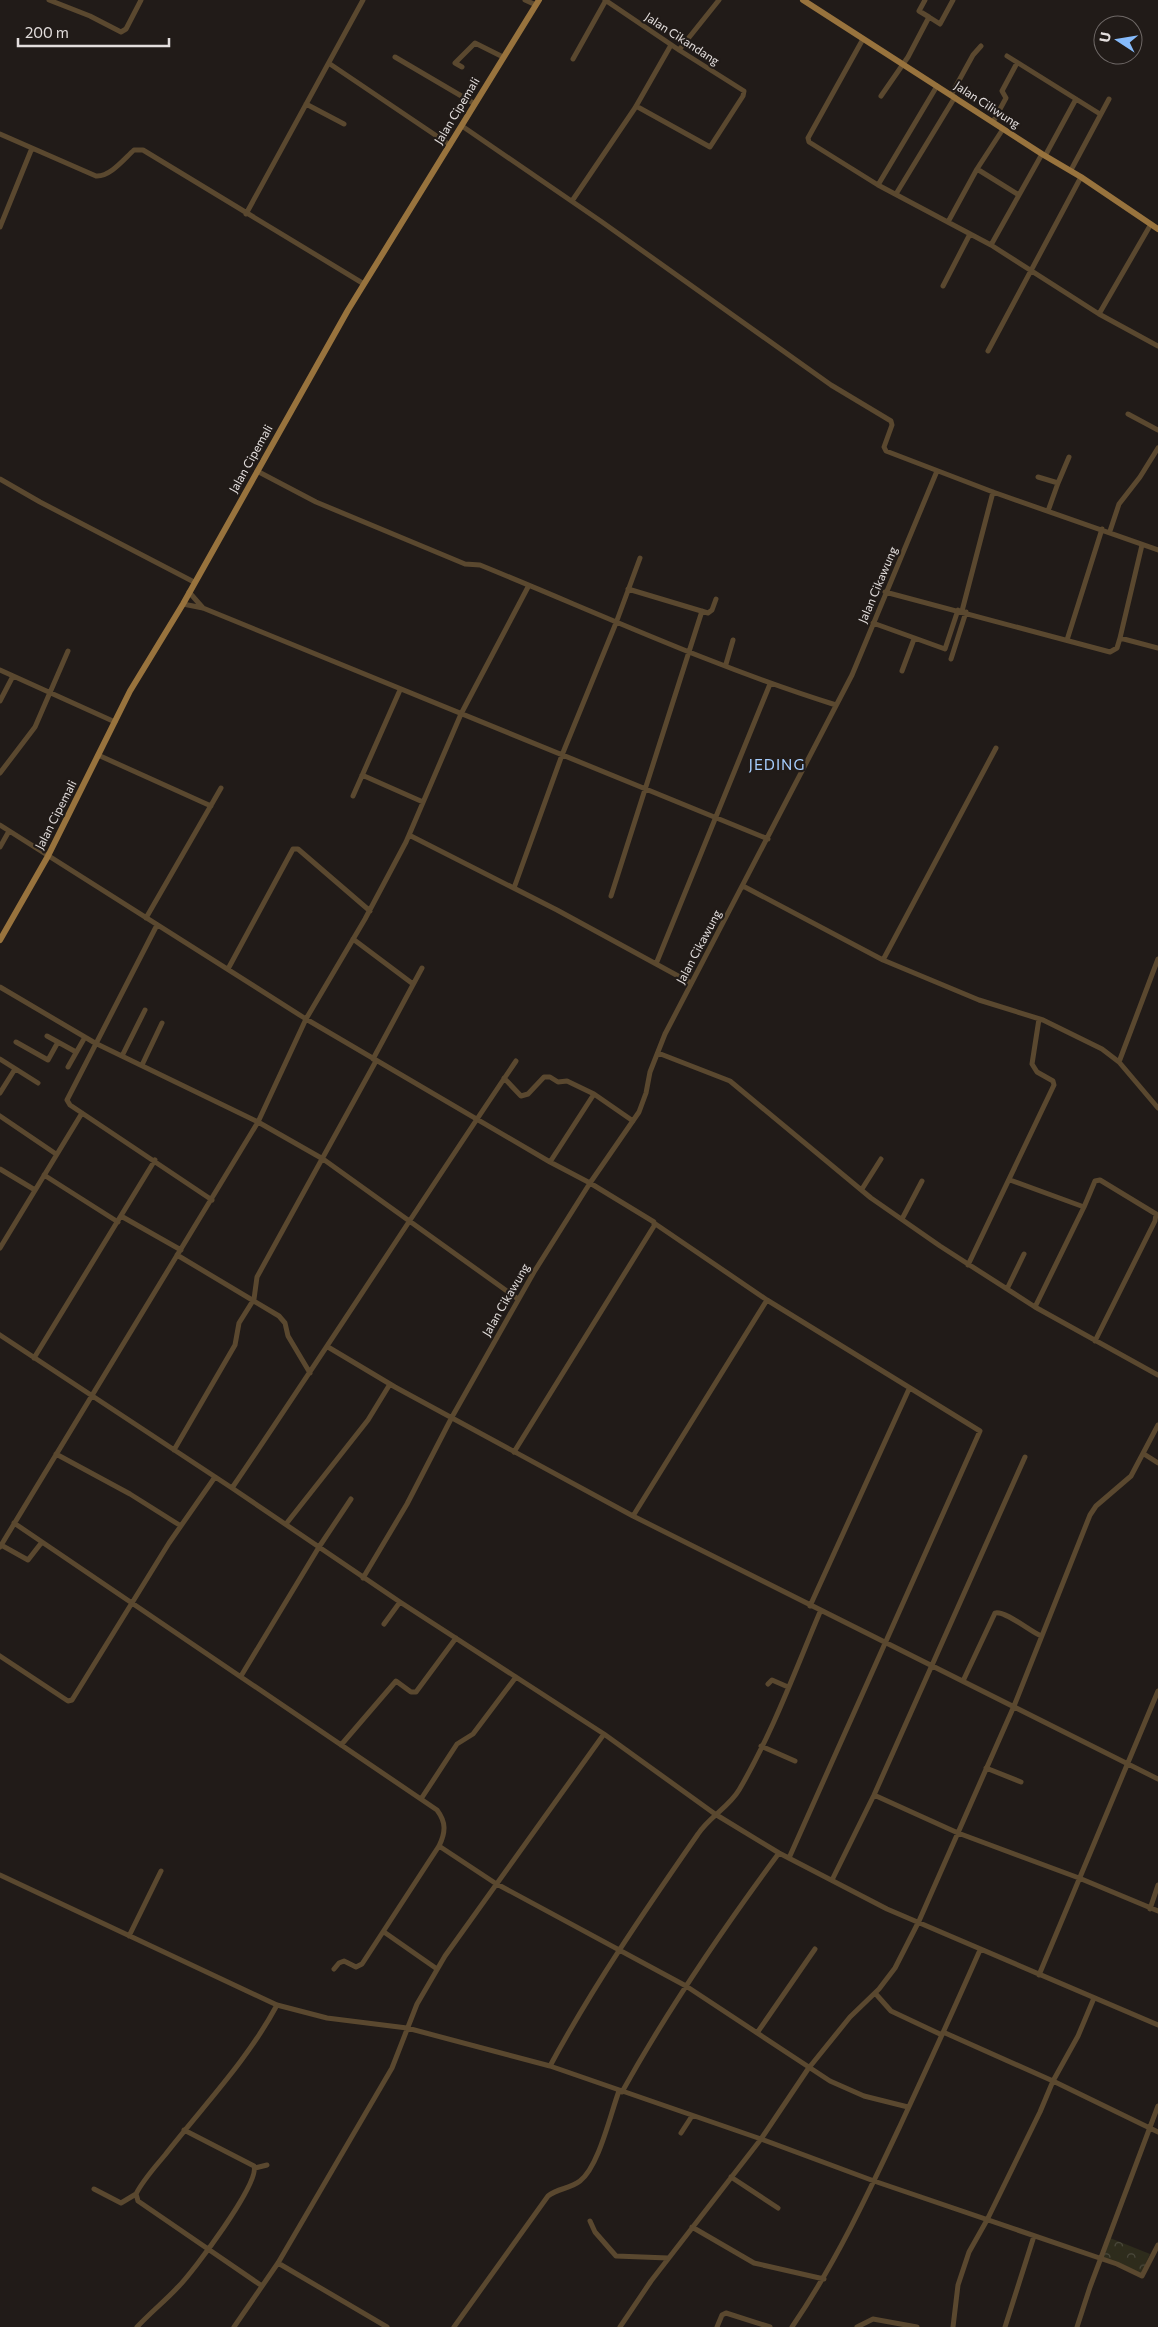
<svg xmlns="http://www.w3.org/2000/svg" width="1158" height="2327" viewBox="0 0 1158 2327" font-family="Commissioner,sans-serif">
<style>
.forest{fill:url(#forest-crowns)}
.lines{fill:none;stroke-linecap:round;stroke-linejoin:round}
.minor{stroke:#5a482f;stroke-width:5}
.major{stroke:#98733d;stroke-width:6}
.labels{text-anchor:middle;stroke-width:4.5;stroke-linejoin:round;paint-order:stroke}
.street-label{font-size:12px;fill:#e3dedd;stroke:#211b18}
.quarter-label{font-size:15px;letter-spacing:1px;fill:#a6cdfd;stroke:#211b18}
</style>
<defs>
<pattern id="forest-crowns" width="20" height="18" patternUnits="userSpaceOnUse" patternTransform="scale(1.25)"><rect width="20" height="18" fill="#2e2c1c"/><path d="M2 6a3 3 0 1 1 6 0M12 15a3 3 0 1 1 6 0" fill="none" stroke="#4c4a3d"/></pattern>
</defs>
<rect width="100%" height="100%" fill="#211b18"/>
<path class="forest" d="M1110 2238 1150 2254 1141 2274 1103 2259Z"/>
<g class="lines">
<path class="minor" d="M49 0 90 16 121 32 126 29 141 0
M525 0 536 5
M605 0 679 50 744 91 743 96 710 147 636 106
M929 17 940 24 953 0
M863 39 808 138 809 142 878 185 991 245 1099 314 1158 346
M679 50 719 0
M1007 56 1100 114
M395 57 475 104
M573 59 606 0
M330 64 450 145
M462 67 455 63 475 43 503 57
M951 95 973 55 981 46
M881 96 908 57 929 17 919 11 925 0
M306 104 344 124
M993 122 1006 98 1002 91 1017 63
M462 126 602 222 831 385 891 421 892 425 884 447 886 451 993 492 1158 550
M0 134 96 176C110 177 124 159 134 150H143L364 284
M1045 156 1076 99
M977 169 1019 195
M1071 170 1109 99
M878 185 937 86
M896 194 955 97
M572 201 635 108 671 45
M246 214 363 0
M948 222 977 169 1003 129
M0 227 32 148
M991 245 1042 154
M943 286 970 234
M1099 314 1151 224
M988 351 1081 177
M1128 414 1158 430
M257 471 316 502 465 564 480 565C598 613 714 667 836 705
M1038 477 1058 483 1048 511
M0 479 40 502 194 582
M1058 483 1069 457
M1110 531 1119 504 1140 477 1158 448
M628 589 708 613 712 610 716 599
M189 592 203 608
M885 592 1110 652 1117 648 1120 638 1158 648
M183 604 203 608 768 839
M962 611 993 492
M873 623 945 649 958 610
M1120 638 1142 545
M1067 640 1102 529
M951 659 966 612
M726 664 733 640
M0 670 115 722
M902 671 914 639
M0 701 13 676
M98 755 211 806
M0 773 35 727 68 651
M362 775 423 802
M353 796 400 690
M0 825 306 1019 550 1162 590 1183 654 1222V1226L514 1452
M409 835 557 910 691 983
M0 847 9 831
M743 886 883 960 979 1000 1043 1020 1102 1049 1119 1062 1158 1108
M514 888 562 755 616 623 640 558
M611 896 702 611
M146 918 221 788
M157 925 67 1100 70 1105 212 1200
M353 939 413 984
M883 960 996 748
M656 964 770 684
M228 969 293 849H298L370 911
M0 987 95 1043 258 1122 323 1159 518 1299
M47 1036 76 1052
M16 1042 48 1060 58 1042
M658 1053 730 1081 871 1198 940 1246 1035 1307 1158 1375
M122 1056 145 1010
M0 1059 38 1083
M373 1059 422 968
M1119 1062 1158 959
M142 1065 162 1023
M68 1067 85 1037
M504 1078 521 1096 528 1094 544 1077H550L558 1082 567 1081 594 1094 633 1121
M0 1093 15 1069
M0 1116 56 1154
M550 1162 594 1094
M0 1169 35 1190
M44 1175 118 1222
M1010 1180 1084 1207 1035 1307
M862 1189 881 1159
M1084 1207 1095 1181 1100 1180 1156 1214 1155 1221 1095 1341
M121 1216 181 1250
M902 1219 922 1181
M654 1223 767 1300 980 1431 789 1858
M0 1248 82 1113
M177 1255 279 1316 285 1323 288 1336 310 1373
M968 1265 1054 1085 1053 1081 1037 1072 1032 1064 1039 1019
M1007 1289 1024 1254
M0 1335 232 1488 400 1602 604 1734 715 1814 779 1853 887 1909 1158 2025
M328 1347 395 1387 633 1516 1158 1779
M34 1358 155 1160
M174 1450 235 1345 239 1323 254 1299 257 1277 376 1061
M56 1454 130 1494 181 1526
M1144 1454 1158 1463
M232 1488C328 1347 420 1203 516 1061
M633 1516 767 1300
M14 1523 437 1810C446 1822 446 1832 439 1846L362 1964 356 1967 344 1961 339 1963 334 1969
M286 1524 368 1420 390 1384
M1 1545 28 1560 42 1542
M0 1547 258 1122 306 1019 365 919 406 842 461 714 528 587
M363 1578 407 1504 452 1417 534 1272 590 1183 639 1112 646 1093 650 1072 665 1034 852 675 937 471
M810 1606 909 1389
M384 1624 400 1602
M0 1656 68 1701 72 1700 169 1543 215 1477
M241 1676 319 1547 351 1499
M963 1681 995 1613C1004 1610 1030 1631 1041 1636
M768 1684 772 1680 788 1687
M341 1745 396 1681 411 1692H416L456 1638
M761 1746 795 1761
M986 1768 1021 1782
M874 1795 958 1833 1079 1878 1158 1911
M421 1799 457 1744 473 1734 516 1677
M439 1846 495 1883 686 1986 830 2081 864 2096 908 2107
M0 1875 277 2005 327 2018 407 2028 550 2066 761 2139 874 2181 1117 2264 1142 2276 1158 2245
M832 1880 874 1795 1025 1457
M1150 1909 1158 1885
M384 1932 437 1969
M129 1936 161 1871
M1039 1975 1158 1691
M875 1993 891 2011 942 2035
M943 2032 1053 2081 1158 2132
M757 2033 815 1949
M550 2066C593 1986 646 1909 698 1834 709 1817 729 1807 739 1790 772 1734 795 1671 820 1612
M622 2092C668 2009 722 1930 779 1853
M681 2133 692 2116
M255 2168 267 2165
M731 2177 778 2208
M94 2189 121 2203 136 2194
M590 2221 595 2232 616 2256 668 2258
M692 2227 754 2263 824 2279
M278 2263 387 2327
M262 2286 138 2201 136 2194C143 2180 155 2167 165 2155 204 2105 247 2061 277 2005
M137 2327C150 2313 165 2301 178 2287 193 2272 260 2183 254 2166L184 2130
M234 2327 278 2263 392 2068 417 2004 445 1956 604 1734
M454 2327 548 2196C558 2188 570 2189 580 2181 599 2166 610 2115 619 2091
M620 2327 651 2281 761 2139 808 2069 850 2017 879 1989 895 1968 919 1921 1014 1706 1090 1515 1096 1506 1131 1476 1158 1425
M717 2327 722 2315 726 2313 770 2327
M792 2327C835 2264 867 2196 900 2126 927 2068 954 2009 980 1950
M857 2327 873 2319 917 2327
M953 2327 958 2285 969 2252 987 2220 1040 2112 1053 2081 1078 2036 1094 1998
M1005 2327 1034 2236
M1077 2327 1090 2287 1158 2106"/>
<path class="major" d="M803 0 1042 154 1081 177 1158 229
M0 940 48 856 130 691 183 604 348 310 539 0"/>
</g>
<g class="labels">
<g class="street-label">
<text transform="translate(682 39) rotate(33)" y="4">Jalan Cikandang</text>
<text transform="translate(987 105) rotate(33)" y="4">Jalan Ciliwung</text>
<text transform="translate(457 111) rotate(-59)" y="4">Jalan Cipemali</text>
<text transform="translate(251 459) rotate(-61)" y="4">Jalan Cipemali</text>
<text transform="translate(878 585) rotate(-67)" y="4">Jalan Cikawung</text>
<text transform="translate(56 815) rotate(-63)" y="4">Jalan Cipemali</text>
<text transform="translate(699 947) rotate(-62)" y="4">Jalan Cikawung</text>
<text transform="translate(506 1300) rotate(-60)" y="4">Jalan Cikawung</text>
</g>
<g class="quarter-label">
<text x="777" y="770">JEDING</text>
</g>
</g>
<g transform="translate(1118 40) rotate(282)"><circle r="24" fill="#211b18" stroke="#6f6967"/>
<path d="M0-4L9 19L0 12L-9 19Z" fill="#86bbfb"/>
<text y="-8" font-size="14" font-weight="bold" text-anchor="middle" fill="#e3dedd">U</text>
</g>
<path d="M18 38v8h151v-8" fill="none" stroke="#e3dedd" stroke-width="2.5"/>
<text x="25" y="38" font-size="15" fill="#e3dedd" stroke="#211b18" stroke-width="4" paint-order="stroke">200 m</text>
</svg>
